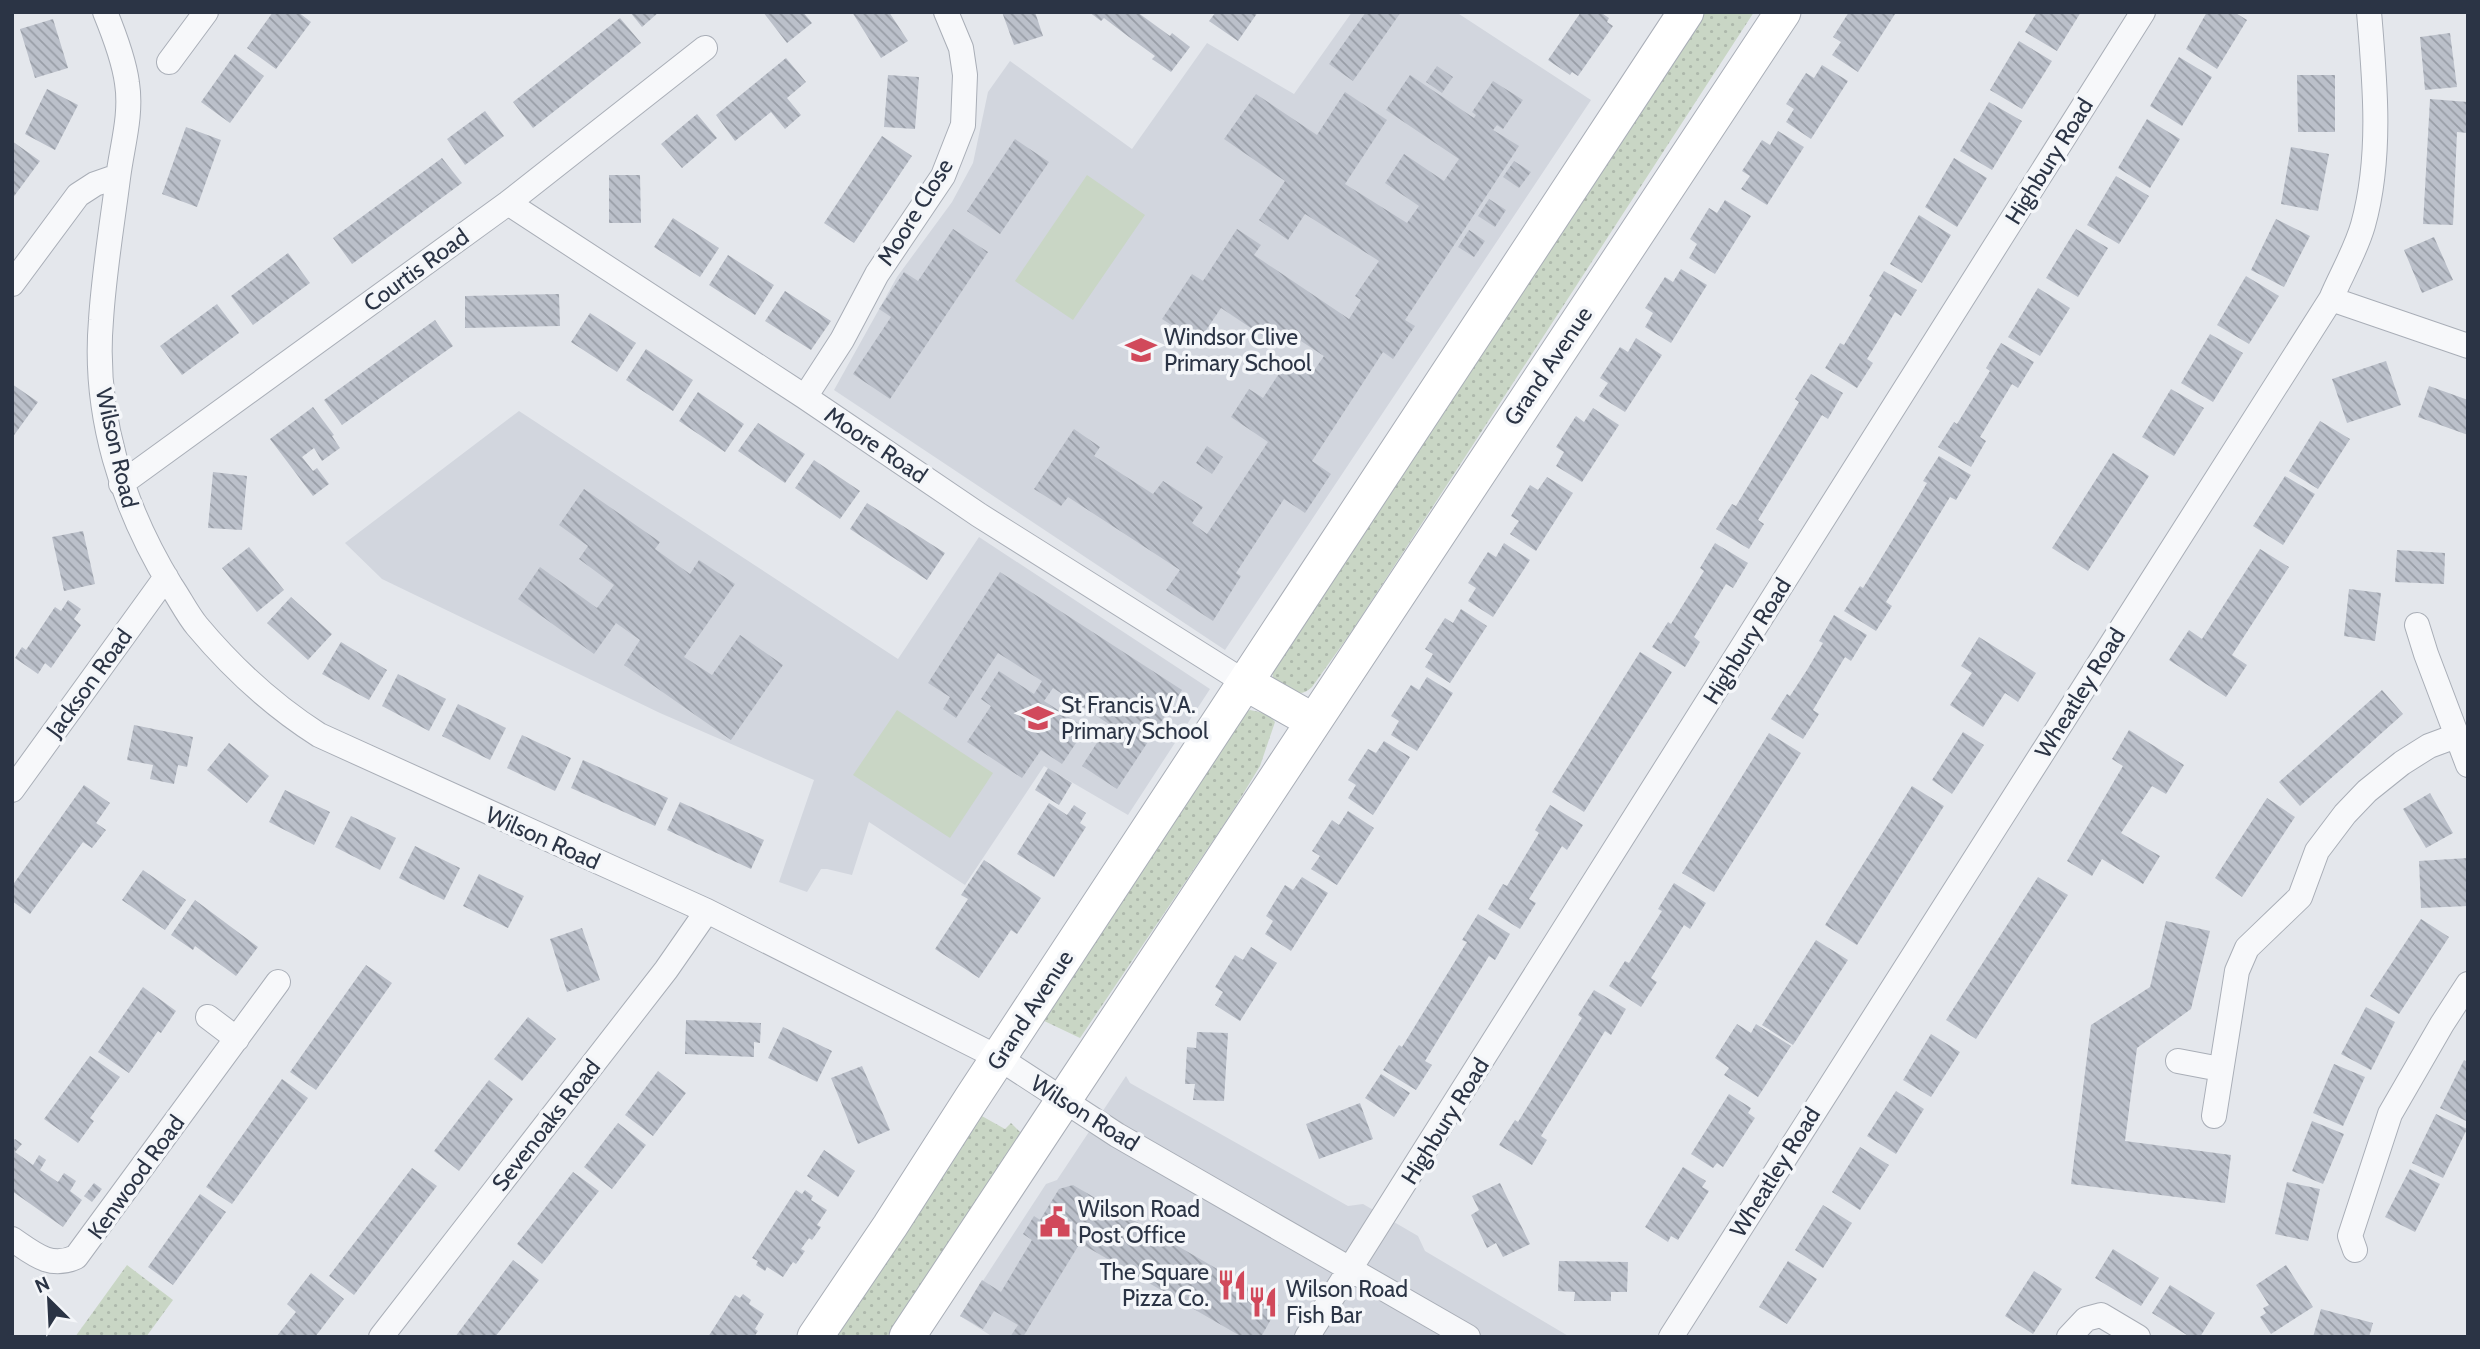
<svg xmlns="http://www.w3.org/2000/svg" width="2480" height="1349" viewBox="0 0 2480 1349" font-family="Cabin,sans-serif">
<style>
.built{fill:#d2d6de}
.grass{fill:url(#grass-dots)}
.pitch{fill:#c9d6c5}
.building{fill:url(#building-back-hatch)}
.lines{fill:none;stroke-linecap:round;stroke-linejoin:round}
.street-casing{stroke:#a9aeb7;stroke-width:26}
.secondary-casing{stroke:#a9aeb7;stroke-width:37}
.street{stroke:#f7f8fa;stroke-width:24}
.secondary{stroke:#fff;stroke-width:35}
.labels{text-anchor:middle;stroke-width:7;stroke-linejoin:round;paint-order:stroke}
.street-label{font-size:23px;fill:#2b3445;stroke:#f4f6f9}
.poi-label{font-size:23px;fill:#2b3445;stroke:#f4f6f9;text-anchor:start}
</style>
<defs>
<pattern id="grass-dots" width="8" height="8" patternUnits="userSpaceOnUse" patternTransform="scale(1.75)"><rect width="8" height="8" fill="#c9d6c5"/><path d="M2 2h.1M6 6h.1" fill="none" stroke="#adb8ab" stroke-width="1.8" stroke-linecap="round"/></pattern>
<pattern id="building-back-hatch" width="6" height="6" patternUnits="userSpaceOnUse" patternTransform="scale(1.75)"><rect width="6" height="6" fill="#bbc0ca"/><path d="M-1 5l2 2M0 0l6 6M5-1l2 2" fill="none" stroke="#989da6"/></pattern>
</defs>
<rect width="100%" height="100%" fill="#e4e7ec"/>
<path class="built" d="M1352 12H1456L1591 100 1225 650 834 390 897 277 952 202 973 163 988 92 1010 61 1132 149 1207 43 1294 94Z
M519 411 898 659 979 537 1210 689 1128 815 1044 766 965 885 869 822 852 875 827 869H821L807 892 779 882 814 780 660 713 382 579 345 543Z
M1126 1076 1130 1083 1348 1206 1363 1204 1418 1236 1425 1251 1570 1337H993L960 1316 1046 1184 1057 1180Z"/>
<path class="grass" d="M1699 12H1754L1352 631 1312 687C1299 700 1288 689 1274 682L1272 671Z
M1250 710 1268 714 1275 722 1260 766 1229 817 1080 1038 1038 1018 1240 715Z
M980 1115 1005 1129 1011 1123 1021 1133 887 1337H833Z
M127 1265 173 1300 146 1337H75Z"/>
<path class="pitch" d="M1087 175 1145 215 1073 320 1015 281Z
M897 710 993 773 950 838 853 775Z"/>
<path class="building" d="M273 12H298L311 22 276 69 247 48Z
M630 12H659L642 27Z
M763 12H803L812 23 787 43Z
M852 12H889L908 41 881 58Z
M1002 12H1035L1043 36 1014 45Z
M1089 12H1137L1170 36 1172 33 1190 47 1171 72 1152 59 1155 56 1129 37 1104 18 1101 21Z
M1216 12H1258L1238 41 1209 21Z
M1366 12H1401L1353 81 1329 64Z
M1581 12H1600L1609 18 1607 22 1613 26 1578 76 1572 72 1570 75 1548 60Z
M1849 12 1895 14 1858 72 1832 55 1841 42 1833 37Z
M2037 12H2081L2057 51 2025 32Z
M2207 12H2234L2247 20 2217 69 2186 49Z
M620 18 641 43 533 128 513 102Z
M53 19 68 68 35 78 20 29Z
M2450 33 2457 87 2425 90 2420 37Z
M2019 41 2052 61 2022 109 1990 90Z
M235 54 264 76 230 123 201 102Z
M2179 57 2212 77 2182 126 2150 106Z
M786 58 806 82 787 98 801 115 785 129 771 112 735 141 716 115Z
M1822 65 1848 81 1811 139 1786 122 1794 109 1786 104 1806 73 1814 78Z
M1437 66 1453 77 1442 93 1426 82Z
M888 75 919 77 915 129 884 127Z
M1410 75 1474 118 1476 115 1472 112 1493 81 1523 100 1503 129 1497 125 1493 130 1519 146 1405 320 1415 326 1393 359 1383 352 1312 461 1331 474 1305 513 1284 499 1236 573 1241 576 1213 621 1166 590 1180 570 1068 497 1061 506 1034 489 1074 429 1100 447 1094 456 1153 494 1163 481 1203 507 1192 523 1207 534 1268 442 1231 417 1249 389 1263 398 1290 357 1313 372 1324 356 1284 330 1275 344 1221 308 1198 342 1162 319 1192 274 1203 281 1237 229 1261 245 1254 255 1349 319 1361 300 1355 296 1379 261 1305 214 1288 240 1259 220 1285 181 1224 139 1256 94 1317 135 1345 92 1387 120 1345 184 1407 223 1419 206 1385 183 1404 154 1444 181 1459 159 1386 110Z
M2297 75H2335V132H2298Z
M47 89 78 105 55 150 25 134Z
M2430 99 2468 102V133L2457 132 2453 225 2423 224Z
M1989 102 2022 121 1992 170 1960 151Z
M485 111 504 136 465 165 447 139Z
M697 114 717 138 682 168 661 144Z
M2147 119 2180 139 2150 188 2118 168Z
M186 127 221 140 197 207 162 194Z
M1778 131 1804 147 1767 205 1741 189 1750 176 1742 171 1762 140 1770 145Z
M882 136 912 156 854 243 824 223Z
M1015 139 1049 162 1000 234 967 211Z
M12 141 40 161 12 199Z
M2291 147 2329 154 2318 211 2281 204Z
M442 158 462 183 352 264 333 238Z
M1954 158 1987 178 1957 227 1925 207Z
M1514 161 1531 172 1519 188 1503 177Z
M609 175H640L641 223H609Z
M2116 176 2149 196 2119 244 2087 225Z
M1489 199 1506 210 1495 227 1478 216Z
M1725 200 1751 216 1715 274 1689 258 1697 244 1690 239 1709 208 1717 213Z
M1919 215 1951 235 1922 283 1890 264Z
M673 218 719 248 700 277 654 247Z
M2276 219 2310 236 2284 287 2251 270Z
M953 229 988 252 890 399 853 374 891 317 879 309 904 272 918 281Z
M2076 229 2108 248 2078 297 2046 278Z
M1469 230 1485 241 1474 257 1458 247Z
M2434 237 2453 280 2422 293 2404 250Z
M288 253 310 283 253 325 231 296Z
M728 255 774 285 755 315 709 285Z
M1681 269 1707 285 1671 343 1645 327 1653 313 1645 308 1665 277 1673 282Z
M1884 271 1917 290 1901 316 1895 312 1881 336 1867 359 1873 363 1857 388 1825 368 1840 343 1844 345 1872 298 1869 296Z
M2246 276 2279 296 2249 344 2217 325Z
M2038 288 2070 308 2040 356 2008 337Z
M785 291 831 321 811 350 765 321Z
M559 294 560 326 465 328V296Z
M217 304 239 333 182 375 160 346Z
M590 313 636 343 617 372 571 342Z
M435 320 453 346 342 425 324 400Z
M2210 334 2243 353 2213 402 2181 383Z
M1636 338 1662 355 1625 412 1599 396 1608 383 1600 378 1620 347 1628 352Z
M2001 343 2034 362 2018 388 2012 384 1980 437 1986 441 1971 467 1938 447 1954 422 1957 424 1990 371 1986 368Z
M646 349 693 380 673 411 626 380Z
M2386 361 2401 405 2347 423 2332 379Z
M1811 374 1843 393 1828 419 1822 415 1758 520 1764 524 1749 549 1716 529 1732 504 1736 506 1799 402 1795 399Z
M12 384 38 402 12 438Z
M2429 386 2468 400V435L2418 417Z
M2171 389 2204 408 2174 456 2142 437Z
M698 392 744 424 725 452 679 421Z
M313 407 334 435 332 436 340 448 322 461 314 448 302 457 313 471 317 468 329 484 313 496 270 439Z
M1593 408 1619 425 1582 482 1556 466 1564 452 1556 447 1576 416 1584 422Z
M2320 421 2350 439 2318 489 2289 471Z
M758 423 805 454 785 483 738 451Z
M1207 446 1223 457 1212 474 1196 463Z
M2113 453 2149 476 2088 571 2052 548Z
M1939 456 1971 475 1956 500 1950 497 1902 576 1886 602 1892 606 1876 631 1844 611 1860 586 1863 588 1911 510 1927 483 1923 481Z
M814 460 860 491 840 519 795 488Z
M213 472 247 476 242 530 208 528Z
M2285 476 2315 494 2283 545 2253 526Z
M1547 477 1573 493 1536 551 1510 534 1519 521 1511 516 1530 485 1538 490Z
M584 489 660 542 655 549 690 574 699 560 735 584 684 657 712 675 740 635 783 665 731 740 624 665 640 640 616 623 594 654 518 599 540 567 597 608 614 585 579 559 588 546 559 525Z
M867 503 945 553 927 580 850 529Z
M83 531 95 584 64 591 52 537Z
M1504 543 1530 560 1493 617 1468 601 1476 588 1468 583 1488 552 1496 557Z
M1715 543 1748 563 1733 588 1726 584 1694 637 1700 642 1685 667 1652 647 1668 622 1671 624 1704 571 1700 568Z
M249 547 284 590 257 612 222 568Z
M2260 549 2289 567 2232 655 2247 665 2226 697 2169 660 2189 630 2202 639Z
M2397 550 2445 553 2444 584 2395 582Z
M1000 572 1182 690 1117 789 1082 766 1109 724 1053 688 1044 701 1086 728 1062 764 1041 750 1022 778 967 742 991 706 981 699 999 671 1034 694 1042 681 998 653 956 718 943 709 950 697 928 683Z
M2349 589 2381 593 2375 641 2344 636Z
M291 597 332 634 308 660 267 623Z
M68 600 81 609 74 619 81 625 51 668 45 663 38 674 15 658 22 647 26 650 55 607 61 611Z
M1461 609 1487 626 1450 683 1425 667 1433 654 1425 649 1445 618 1453 623Z
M1834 615 1867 635 1851 661 1845 657 1813 710 1819 714 1803 739 1771 719 1787 694 1790 696 1807 670 1823 643 1819 641Z
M1979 637 2036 673 2018 702 2005 693 1983 727 1950 705 1972 673 1961 666Z
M341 642 387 670 369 700 322 674Z
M1640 652 1672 672 1584 812 1552 792Z
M398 674 446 699 429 731 382 706Z
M1427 677 1453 693 1417 751 1391 735 1399 721 1391 716 1411 685 1419 690Z
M2382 690 2403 714 2300 806 2279 782Z
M458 704 506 728 490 760 442 736Z
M134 725 193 737 187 767 178 765 174 784 150 779 153 765 127 760Z
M2129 730 2184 765 2166 794 2152 786 2121 833 2160 856 2143 884 2102 859 2092 876 2067 861 2123 766 2112 759Z
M1963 732 1984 745 1952 794 1932 780Z
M1769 733 1801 753 1714 892 1682 873Z
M522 735 571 758 555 791 507 768Z
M1384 741 1410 757 1373 815 1348 798 1356 785 1348 780 1368 749 1376 753Z
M229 743 269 776 247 803 207 770Z
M583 760 668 798 655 826 571 788Z
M1048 768 1072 783 1059 805 1035 790Z
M84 785 110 803 96 823 106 830 92 848 83 842 30 914 12 901V886Z
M1912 786 1944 806 1857 945 1825 925Z
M285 790 330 812 314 845 269 822Z
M2430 793 2453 833 2426 848 2403 809Z
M2267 798 2295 817 2242 897 2215 878Z
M680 802 764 840 751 869 667 830Z
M1049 803 1067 815 1074 805 1086 813 1080 823 1086 827 1054 877 1017 854Z
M1550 805 1583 825 1567 850 1562 846 1529 899 1536 903 1520 929 1488 909 1503 884 1507 886 1539 833 1535 830Z
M1348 811 1374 828 1337 885 1311 869 1320 856 1312 851 1332 820 1339 825Z
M351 816 396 838 380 870 335 847Z
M415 846 460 868 444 900 399 878Z
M2468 858V906L2421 908 2419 861Z
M984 860 1041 898 1017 934 1011 930 979 978 935 949 968 899 961 895Z
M143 870 186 900 165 930 122 900Z
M479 874 524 896 508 928 463 906Z
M1302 877 1328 893 1291 951 1265 934 1273 921 1266 916 1285 885 1293 890Z
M2038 877 2068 895 1976 1039 1946 1020Z
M1674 883 1706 903 1690 929 1684 925 1651 978 1657 982 1641 1007 1609 986 1625 961 1629 963 1662 911 1658 909Z
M195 900 258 947 236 976 195 946 193 950 171 935Z
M1478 914 1510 934 1495 960 1489 956 1425 1061 1432 1065 1416 1090 1383 1070 1399 1045 1402 1047 1467 942 1462 940Z
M2421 919 2449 937 2399 1014 2370 996Z
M2166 921 2210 931 2191 1009 2137 1048 2125 1141 2231 1155 2225 1203 2071 1184 2091 1025 2150 987Z
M582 928 600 980 567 992 550 939Z
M1816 940 1848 960 1793 1045 1762 1025Z
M1251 947 1277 963 1240 1021 1215 1005 1223 992 1215 987 1235 955 1243 960Z
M366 965 392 983 316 1090 290 1072Z
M143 987 176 1011 161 1033 158 1031 129 1073 98 1052Z
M1594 990 1626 1009 1611 1035 1605 1031 1573 1084 1541 1136 1547 1140 1532 1165 1499 1145 1515 1120 1518 1122 1582 1018 1578 1015Z
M2366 1007 2395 1022 2371 1070 2341 1054Z
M528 1017 556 1039 522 1081 494 1059Z
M686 1020 761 1023 760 1043 754 1042V1057L685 1054Z
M1737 1024 1751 1033 1756 1024 1791 1046 1758 1097 1724 1075 1729 1068 1715 1058Z
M783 1027 832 1051 817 1082 768 1058Z
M1197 1032 1228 1033 1224 1101 1193 1100 1195 1084H1185L1187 1047 1196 1048Z
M1931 1034 1960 1052 1931 1097 1903 1080Z
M90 1056 120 1077 90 1118 94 1121 78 1143 44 1119Z
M2464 1060 2468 1062V1122L2440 1108Z
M2334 1064 2365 1077 2343 1126 2313 1113Z
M862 1066 890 1130 858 1144 831 1078Z
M658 1071 686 1093 653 1136 625 1115Z
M1381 1074 1410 1093 1394 1117 1365 1098Z
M282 1079 308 1098 232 1204 206 1187Z
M489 1080 513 1099 459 1171 434 1151Z
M1896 1091 1924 1109 1896 1154 1867 1136Z
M1729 1094 1751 1108 1748 1113 1755 1118 1723 1167 1717 1163 1713 1168 1691 1154Z
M1360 1103 1373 1139 1319 1159 1306 1124Z
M2436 1114 2467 1129 2443 1178 2412 1163Z
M2312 1121 2344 1134 2323 1184 2292 1171Z
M618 1123 646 1145 612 1189 584 1167Z
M15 1139 22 1144 15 1152 33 1165 39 1155 46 1160 40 1170 58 1182 64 1173 76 1181 70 1191 82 1200 63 1227 12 1191V1142Z
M1860 1147 1889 1165 1860 1210 1832 1192Z
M824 1150 855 1171 838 1197 807 1176Z
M1683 1167 1706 1181 1702 1187 1709 1191 1678 1240 1671 1236 1668 1242 1645 1227Z
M412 1168 437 1186 354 1295 329 1276Z
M2410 1169 2440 1184 2415 1232 2385 1217Z
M573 1172 599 1191 542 1264 517 1244Z
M2287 1182 2320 1189 2308 1241 2275 1234Z
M94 1183 102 1189 92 1202 84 1196Z
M1500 1183 1530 1244 1503 1257 1496 1243 1487 1248 1471 1215 1479 1210 1472 1196Z
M1073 1185 1279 1305 1261 1337H1242L1080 1243 1023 1337H1010L1018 1325 994 1311 983 1329 960 1316 982 1280 1001 1292 1032 1240 1023 1234 1034 1216 1040 1220 1059 1189Z
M796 1190 802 1194 805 1190 813 1196 811 1200 827 1210 817 1225 821 1227 812 1240 809 1238 801 1249 805 1251 796 1264 793 1262 783 1277 767 1267 765 1271 756 1265 758 1261 752 1258Z
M200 1194 226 1212 173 1285 148 1267Z
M1823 1205 1852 1223 1823 1268 1795 1250Z
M2113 1249 2159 1278 2141 1306 2095 1278Z
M513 1260 539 1280 495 1337H455Z
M1559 1261 1628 1262 1627 1292H1611V1301H1574L1575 1292 1558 1291Z
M1788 1261 1817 1279 1787 1324 1759 1307Z
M2286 1265 2313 1307 2271 1334 2260 1317 2266 1313 2263 1308 2269 1305 2256 1285Z
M2034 1271 2062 1289 2033 1334 2005 1316Z
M311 1273 344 1299 315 1337H276L296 1312 287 1304Z
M2170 1285 2215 1313 2200 1337H2190L2152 1313Z
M743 1294 751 1300 749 1304 764 1314 755 1329 758 1331 754 1337H708L735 1295 740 1298Z
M2321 1309 2373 1323 2369 1337H2313Z"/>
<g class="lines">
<g class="street-casing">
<path id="street" d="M105 12C114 34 124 60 127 83 132 115 122 146 118 178 112 225 104 272 101 320 93 414 122 506 171 586 180 599 187 614 197 626 233 669 272 705 319 735L707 911 999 1058 1117 1135 1468 1337
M169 62 206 12
M508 203 805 397 979 515 1246 683
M12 284 78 195 95 184 118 176
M2331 299 2468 346
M805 397 842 340 877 274 943 176 963 125 965 75 961 48 946 12
M121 484 508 203 705 48
M2417 625 2426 654 2468 765
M12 790 166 577
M208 1017 237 1039
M2178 1061 2220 1069
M2214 1116 2237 971 2247 948 2300 897 2317 851 2345 814 2367 791 2402 763 2429 746 2456 736
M12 1239C34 1254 50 1269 76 1257L278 982
M2355 1250 2350 1236 2390 1114 2442 1024 2468 984
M381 1337 666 970 707 911
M1307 1337 2143 12
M1671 1337 2331 299C2341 275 2356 250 2363 225 2382 157 2375 82 2369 12
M2069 1337 2086 1319 2101 1315 2138 1337"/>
</g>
<g class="secondary-casing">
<path id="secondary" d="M1246 683 1313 721
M815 1337 890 1226 972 1098 1686 12
M907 1337 1783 12"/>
</g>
<use href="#street" class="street"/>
<use href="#secondary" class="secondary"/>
</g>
<defs>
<g id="school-bare" transform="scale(2.415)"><path d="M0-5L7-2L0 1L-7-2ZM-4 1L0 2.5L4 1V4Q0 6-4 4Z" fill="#d1495b" stroke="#f4f6f9" stroke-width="2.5" paint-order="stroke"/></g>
<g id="civic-bare" transform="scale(2.415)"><path d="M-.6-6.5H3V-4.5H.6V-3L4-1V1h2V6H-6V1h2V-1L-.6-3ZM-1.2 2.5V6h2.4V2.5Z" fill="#d1495b" stroke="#f4f6f9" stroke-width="2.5" paint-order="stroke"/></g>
<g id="restaurant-bare" transform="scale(2.415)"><path d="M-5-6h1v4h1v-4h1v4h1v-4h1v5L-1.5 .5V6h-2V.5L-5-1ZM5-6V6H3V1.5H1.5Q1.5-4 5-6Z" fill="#d1495b" stroke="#f4f6f9" stroke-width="2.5" paint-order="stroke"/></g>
</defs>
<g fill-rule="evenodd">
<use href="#school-bare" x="1141" y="350"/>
<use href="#school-bare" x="1038" y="718"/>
<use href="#civic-bare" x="1055" y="1222"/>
<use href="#restaurant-bare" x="1232" y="1285"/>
<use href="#restaurant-bare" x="1263" y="1302"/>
</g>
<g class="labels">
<g class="street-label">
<text transform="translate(2049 161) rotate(-58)" y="8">Highbury Road</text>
<text transform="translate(915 212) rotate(-58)" y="8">Moore Close</text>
<text transform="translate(416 270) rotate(-36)" y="8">Courtis Road</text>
<text transform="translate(1548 366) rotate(-56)" y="8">Grand Avenue</text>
<text transform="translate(876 445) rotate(34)" y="8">Moore Road</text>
<text transform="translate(117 448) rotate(77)" y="8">Wilson Road</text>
<text transform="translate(1747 641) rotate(-58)" y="8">Highbury Road</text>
<text transform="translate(89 683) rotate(-54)" y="8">Jackson Road</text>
<text transform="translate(2080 693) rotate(-58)" y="8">Wheatley Road</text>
<text transform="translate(543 838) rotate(24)" y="8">Wilson Road</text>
<text transform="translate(1030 1010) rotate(-57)" y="8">Grand Avenue</text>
<text transform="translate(1085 1113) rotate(32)" y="8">Wilson Road</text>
<text transform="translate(1445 1121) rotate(-58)" y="8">Highbury Road</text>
<text transform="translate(546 1125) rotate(-52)" y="8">Sevenoaks Road</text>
<text transform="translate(1775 1172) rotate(-58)" y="8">Wheatley Road</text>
<text transform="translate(136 1177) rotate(-54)" y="8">Kenwood Road</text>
</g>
<g class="poi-label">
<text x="1164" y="345">Windsor Clive<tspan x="1164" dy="26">Primary School</tspan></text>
<text x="1061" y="713">St Francis V.A.<tspan x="1061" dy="26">Primary School</tspan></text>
<text x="1078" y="1217">Wilson Road<tspan x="1078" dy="26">Post Office</tspan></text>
<text x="1209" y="1280" text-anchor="end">The Square<tspan x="1209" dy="26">Pizza Co.</tspan></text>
<text x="1286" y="1297">Wilson Road<tspan x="1286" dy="26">Fish Bar</tspan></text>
</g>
</g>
<rect width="2480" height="1349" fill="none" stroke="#2b3445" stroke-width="28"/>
<g transform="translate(49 1300) rotate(336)" stroke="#f4f6f9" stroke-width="5" paint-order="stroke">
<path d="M0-5L12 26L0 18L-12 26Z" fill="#2b3445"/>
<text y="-10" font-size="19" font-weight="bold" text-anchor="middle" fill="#2b3445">N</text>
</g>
</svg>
